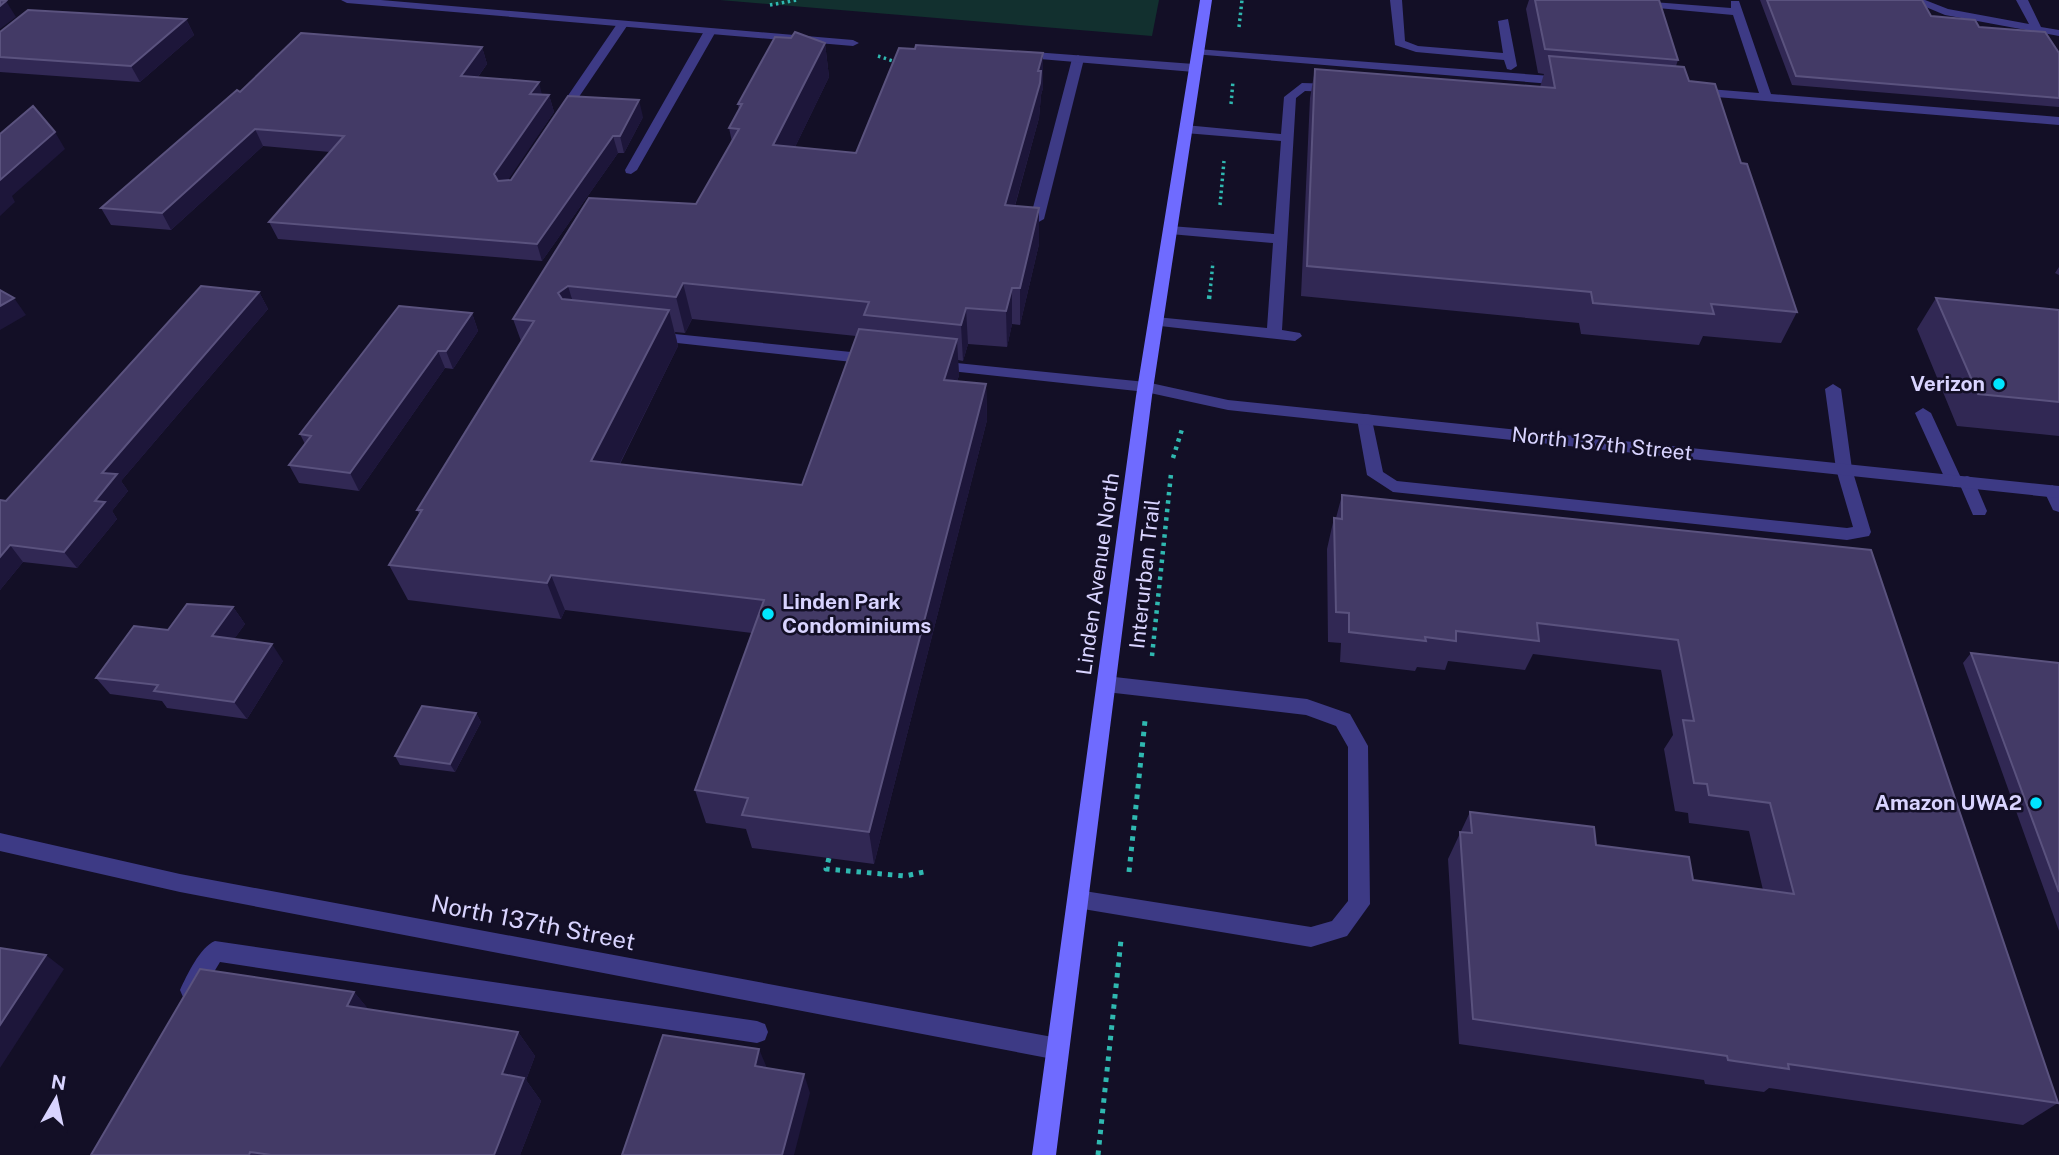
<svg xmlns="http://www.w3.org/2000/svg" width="2059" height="1155" viewBox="0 0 2059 1155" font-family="'Public Sans',sans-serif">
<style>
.green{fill:#12302f}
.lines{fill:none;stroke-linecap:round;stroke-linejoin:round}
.path-far2{stroke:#2fb8b0;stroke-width:3.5;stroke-dasharray:2.5 3.5;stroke-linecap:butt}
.path-far1{stroke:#2fb8b0;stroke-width:4.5;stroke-dasharray:3.5 5;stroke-linecap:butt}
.path{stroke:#2fb8b0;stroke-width:5;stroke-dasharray:4.5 6;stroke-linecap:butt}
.lane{fill:#3d3a85;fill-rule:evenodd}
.street{fill:#3d3a85;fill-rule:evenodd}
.secondary{fill:#6f6bff;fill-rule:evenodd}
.wall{fill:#312854;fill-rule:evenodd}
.shaded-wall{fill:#1d163a}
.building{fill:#433a66;stroke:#5a527e;stroke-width:2}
.poi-dot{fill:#00e5ff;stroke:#130f26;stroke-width:2.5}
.labels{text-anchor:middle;stroke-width:5;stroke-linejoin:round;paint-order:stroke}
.poi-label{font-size:21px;font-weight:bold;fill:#d9d4ff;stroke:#130f26;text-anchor:end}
.street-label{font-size:21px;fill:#d9d4ff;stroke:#130f26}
.near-street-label{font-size:24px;fill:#d9d4ff;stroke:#130f26}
</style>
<rect width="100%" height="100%" fill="#130f26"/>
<path class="green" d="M720 0H1159L1152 36Z"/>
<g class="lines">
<path class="path-far2" d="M770 5 797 0
M1239 27 1242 0
M878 56 896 62
M1231 104 1233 81
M1220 205 1224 161
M1210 292 1213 262"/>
<path class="path-far1" d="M1209 299 1210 290
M1173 458 1183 426
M1152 656 1171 474"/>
<path class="path" d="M829 858 826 869 905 876 924 872
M1129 872 1145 721
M1098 1155 1121 940"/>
<path class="lane" d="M1390 0H1402L1405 41 1418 46 1503 53 1498 21 1508 19 1517 66 1511 70 1507 69 1504 60 1416 52 1395 45Z
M1909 0H1925L1948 9 2029 24 2016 0H2028L2041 27 2059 30V36L1945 15Z
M1640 1 1731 8V1H1739L1771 94 2059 117V125L1692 95 1690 92 1696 88 1759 93 1733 15 1636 6 1634 4Z
M619 21 629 23 564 119H556L554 116Z
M709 30 715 33 637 170 631 174 626 173 625 170 703 33Z
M1197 49 1564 77 1570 81 1564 85 1193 54V50Z
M1078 55 1084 59 1044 219 1037 223 1032 222 1030 219 1072 59Z
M1302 83 1336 84 1342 88 1336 92 1305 91 1296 98 1282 330 1300 333 1302 336 1295 341 1151 325 1149 322 1156 317 1267 328 1273 243 1170 234 1163 230 1170 226 1274 234 1281 141 1185 133 1179 129 1185 125 1281 134 1284 97Z
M655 332 871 354 879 359 871 364 650 340 648 337Z
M937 361 1146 382 1154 387 1146 392 932 369 929 366Z
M1833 384 1841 389 1852 469 1871 532 1869 536 1847 540 1393 492 1367 475 1357 419 1365 414 1371 415 1383 472 1397 481 1847 528 1853 527 1836 469 1825 389Z
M1923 408 1931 413 1961 478 1967 476 1973 478 1987 511 1985 515H1973L1960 485 1954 487 1946 481 1915 413Z
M2052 485 2059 489V512L2053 510 2044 491Z
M1106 676 1307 699 1350 714 1368 746 1370 904 1347 936 1311 947 1071 907 1067 900 1071 893 1078 890 1311 927 1332 921 1348 901V747L1336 726 1306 715 1106 692 1099 689 1097 684 1099 679Z
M215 941 757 1021 765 1024 768 1032 765 1040 757 1043 220 962 199 997 191 1001 183 997 180 990C187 975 200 947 215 941Z"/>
<path class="street" d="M341 0H381L853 40 859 43 853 46 347 3Z
M1020 51 1194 64 1200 68 1194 72 1016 57 1014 55Z
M1146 382 1228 400 2059 486V498L1228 410 1141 391 1138 387Z
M0 833 180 874 1058 1038 1066 1041 1069 1049 1066 1057 1058 1060 180 892 0 851Z"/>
<path class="secondary" d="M1200 0H1212L1152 396 1056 1155H1032L1136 396Z"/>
</g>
<path class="wall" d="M1529 0H1659L1678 60 1676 66 1689 81 1741 163 1797 312 1781 343 1703 336 1699 345 1581 334 1579 323 1301 296 1310 98 1315 69 1540 87 1544 74 1538 73 1526 9Z
M1760 0H1922L1931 16 2059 53V107L1792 85Z
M186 19 194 35 140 82 0 72V32Z
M825 43 829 77 795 147 856 153 915 49 1043 53V88L1041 95 1039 118 1015 206 1039 208V244L1020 325 1012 324 1007 347 968 344 963 361 958 360 959 375 957 382 986 384 987 420 874 864 752 848 746 829 706 823 695 790 752 633 565 610 561 619 408 600 389 565 420 515 417 510 521 341 513 319 696 204 732 142 729 128 739 110 738 104ZM692 319 856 336 802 485 620 464 678 346 675 332 685 333Z
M482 47 487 64 478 77 542 95H549L554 112 507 180H511L643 117 624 153H618L542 261 278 239 269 222 330 152 263 146 171 230 111 225 101 208 240 92Z
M2059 267V275L2055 273Z
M259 292 268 309 121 481 128 491 112 511 117 519 77 568 23 562 0 590 6 501Z
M1936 298 2059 310V436L1957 426 1917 329Z
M472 313 478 331 453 369 445 368 359 491 299 483 289 465 305 444 300 434Z
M1342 495 1871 550 2058 1103 2023 1125 1769 1088 1764 1092 1705 1084 1704 1080 1459 1044 1448 859 1470 812 1596 845 1693 880 1763 890 1749 831 1689 823 1688 813 1675 811 1664 749 1673 735 1661 670 1533 654 1525 670 1448 661 1445 670 1417 667 1415 671 1340 662 1341 643 1328 642 1327 549 1334 518H1336Z
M233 607 245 624 234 639 283 661 247 719 167 708 162 701 110 694 96 678 168 630Z
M1971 653 2059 663V931L1963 663Z
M476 713 481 722 455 772 400 765 395 756Z
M354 992 368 1009 518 1032 535 1056 526 1080 541 1101 520 1155H91Z"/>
<path class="shaded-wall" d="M6 1 16 17 0 29V6Z
M186 19 194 35 140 82 131 66Z
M825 43 829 77 779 180 773 145Z
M482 47 487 64 467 92 461 76Z
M1043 53V88L1041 95 1039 118 1005 241V205Z
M539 82 543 99 530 94Z
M549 95 554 112 500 192 494 174Z
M639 100 643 117 624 153 620 136Z
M255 129 263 146 171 230 162 213Z
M55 132 65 149 12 196 15 202 0 216V180Z
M613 136 618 153 542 261 537 244Z
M1039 208V244L1020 325V288Z
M683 283 692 319 685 333 676 297Z
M568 286 579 322 558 293Z
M1012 288V324L1007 347 1006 311Z
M259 292 268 309 121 481 128 491 112 511 117 519 77 568 64 552 95 501 102 473Z
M14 298 26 315 0 330V306Z
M966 308 968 344 963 361 961 325Z
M669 310 678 346 603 497 591 461Z
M472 313 478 331 453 369 446 351Z
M957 339 959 375 947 417 944 380Z
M438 351 445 368 359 491 350 473Z
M986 384 987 420 874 864 869 832Z
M10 545 23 562 0 590V557Z
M551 575 565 610 561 619 547 583Z
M233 607 245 624 224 653 212 636Z
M272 644 283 661 247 719 234 702Z
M476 713 481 722 455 772 450 764Z
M46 955 64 969 0 1068V1025Z
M354 992 375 1017 347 1006Z
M518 1032 535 1056 526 1080 541 1101 520 1155H494L502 1074Z
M759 1049 767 1068 755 1066Z
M804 1074 810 1093 794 1155H782Z"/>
<path class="building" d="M0 0 6 1 0 6Z
M1535 0H1659L1678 60 1545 49Z
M1767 0H1922L1931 16 1975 20 1979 27 2045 32 2059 53V98L1796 76Z
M28 10 186 19 131 66 0 57V32Z
M795 32 825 43 773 145 856 153 899 48 915 49 916 45 1043 53 1038 71H1041L1040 83 1005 205 1039 208 1020 288H1012L1006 311 966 308 961 325 864 315 869 302 683 283 676 297 568 286 558 293 562 299 669 310 591 461 802 485 859 329 957 339 944 380 986 384 869 832 742 815 748 798 695 790 764 600 551 575 547 583 389 565 422 510H417L534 321 513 319 589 198 696 204 739 129 729 128 742 104H738L775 37 791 38Z
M301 33 482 47 461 76 539 82 530 94 549 95 494 174 498 181 511 180 568 96 639 100 620 136H613L537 244 269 222 344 136 255 129 162 213 101 208 237 90 240 92Z
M1549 56 1684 67 1689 81 1715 84 1741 163 1747 164 1797 312 1711 304 1714 314 1593 303 1591 292 1307 266 1315 69 1555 88Z
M33 106 55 132 0 180V134Z
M201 286 259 292 102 473 117 474 95 501 105 502 64 552 10 545 0 557V500L6 501Z
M0 290 14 298 0 306Z
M1936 298 2059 310V402L1978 394Z
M399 306 472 313 446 351H438L350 473 289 465 311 436 300 434Z
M1342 495 1871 550 2058 1103 1788 1064 1789 1069 1728 1060 1727 1056 1473 1019 1460 832 1472 833 1470 812 1594 827 1596 845 1689 857 1693 880 1794 894 1770 803 1709 795 1707 784 1694 783 1683 720 1694 721 1678 640 1537 623 1539 641 1456 631V641L1425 637 1426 641 1349 632V613L1336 612 1334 518 1342 519Z
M187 604 233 607 212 636 272 644 234 702 154 691 158 685 96 678 134 626 168 630Z
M1971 653 2059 663V892Z
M422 706 476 713 450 764 395 756Z
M0 948 46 955 0 1025Z
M200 969 354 992 347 1006 518 1032 502 1074 524 1078 494 1155H271L250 1152 249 1155H91Z
M663 1035 759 1049 755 1066 804 1074 782 1155H622Z"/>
<g class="poi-dot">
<circle cx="1999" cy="384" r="7"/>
<circle cx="768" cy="614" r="7"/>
<circle cx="2036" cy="803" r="7"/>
</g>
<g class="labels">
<g class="poi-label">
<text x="1985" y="391">Verizon</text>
<text x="782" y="609" text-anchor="start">Linden Park<tspan x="782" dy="24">Condominiums</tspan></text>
<text x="2022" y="810">Amazon UWA2</text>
</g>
<g class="street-label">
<text transform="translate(1602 444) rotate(6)" y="7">North 137th Street</text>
<text transform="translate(1098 574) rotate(-82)" y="7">Linden Avenue North</text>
<text transform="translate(1145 574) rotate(-84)" y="7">Interurban Trail</text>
</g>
<g class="near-street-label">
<text transform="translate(533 923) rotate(11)" y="8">North 137th Street</text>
</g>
</g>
<g transform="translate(56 1099) rotate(9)" stroke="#130f26" stroke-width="5" paint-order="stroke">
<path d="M0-5L12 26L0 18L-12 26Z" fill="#d9d4ff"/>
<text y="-10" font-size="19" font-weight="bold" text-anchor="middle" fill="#d9d4ff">N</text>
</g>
</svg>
